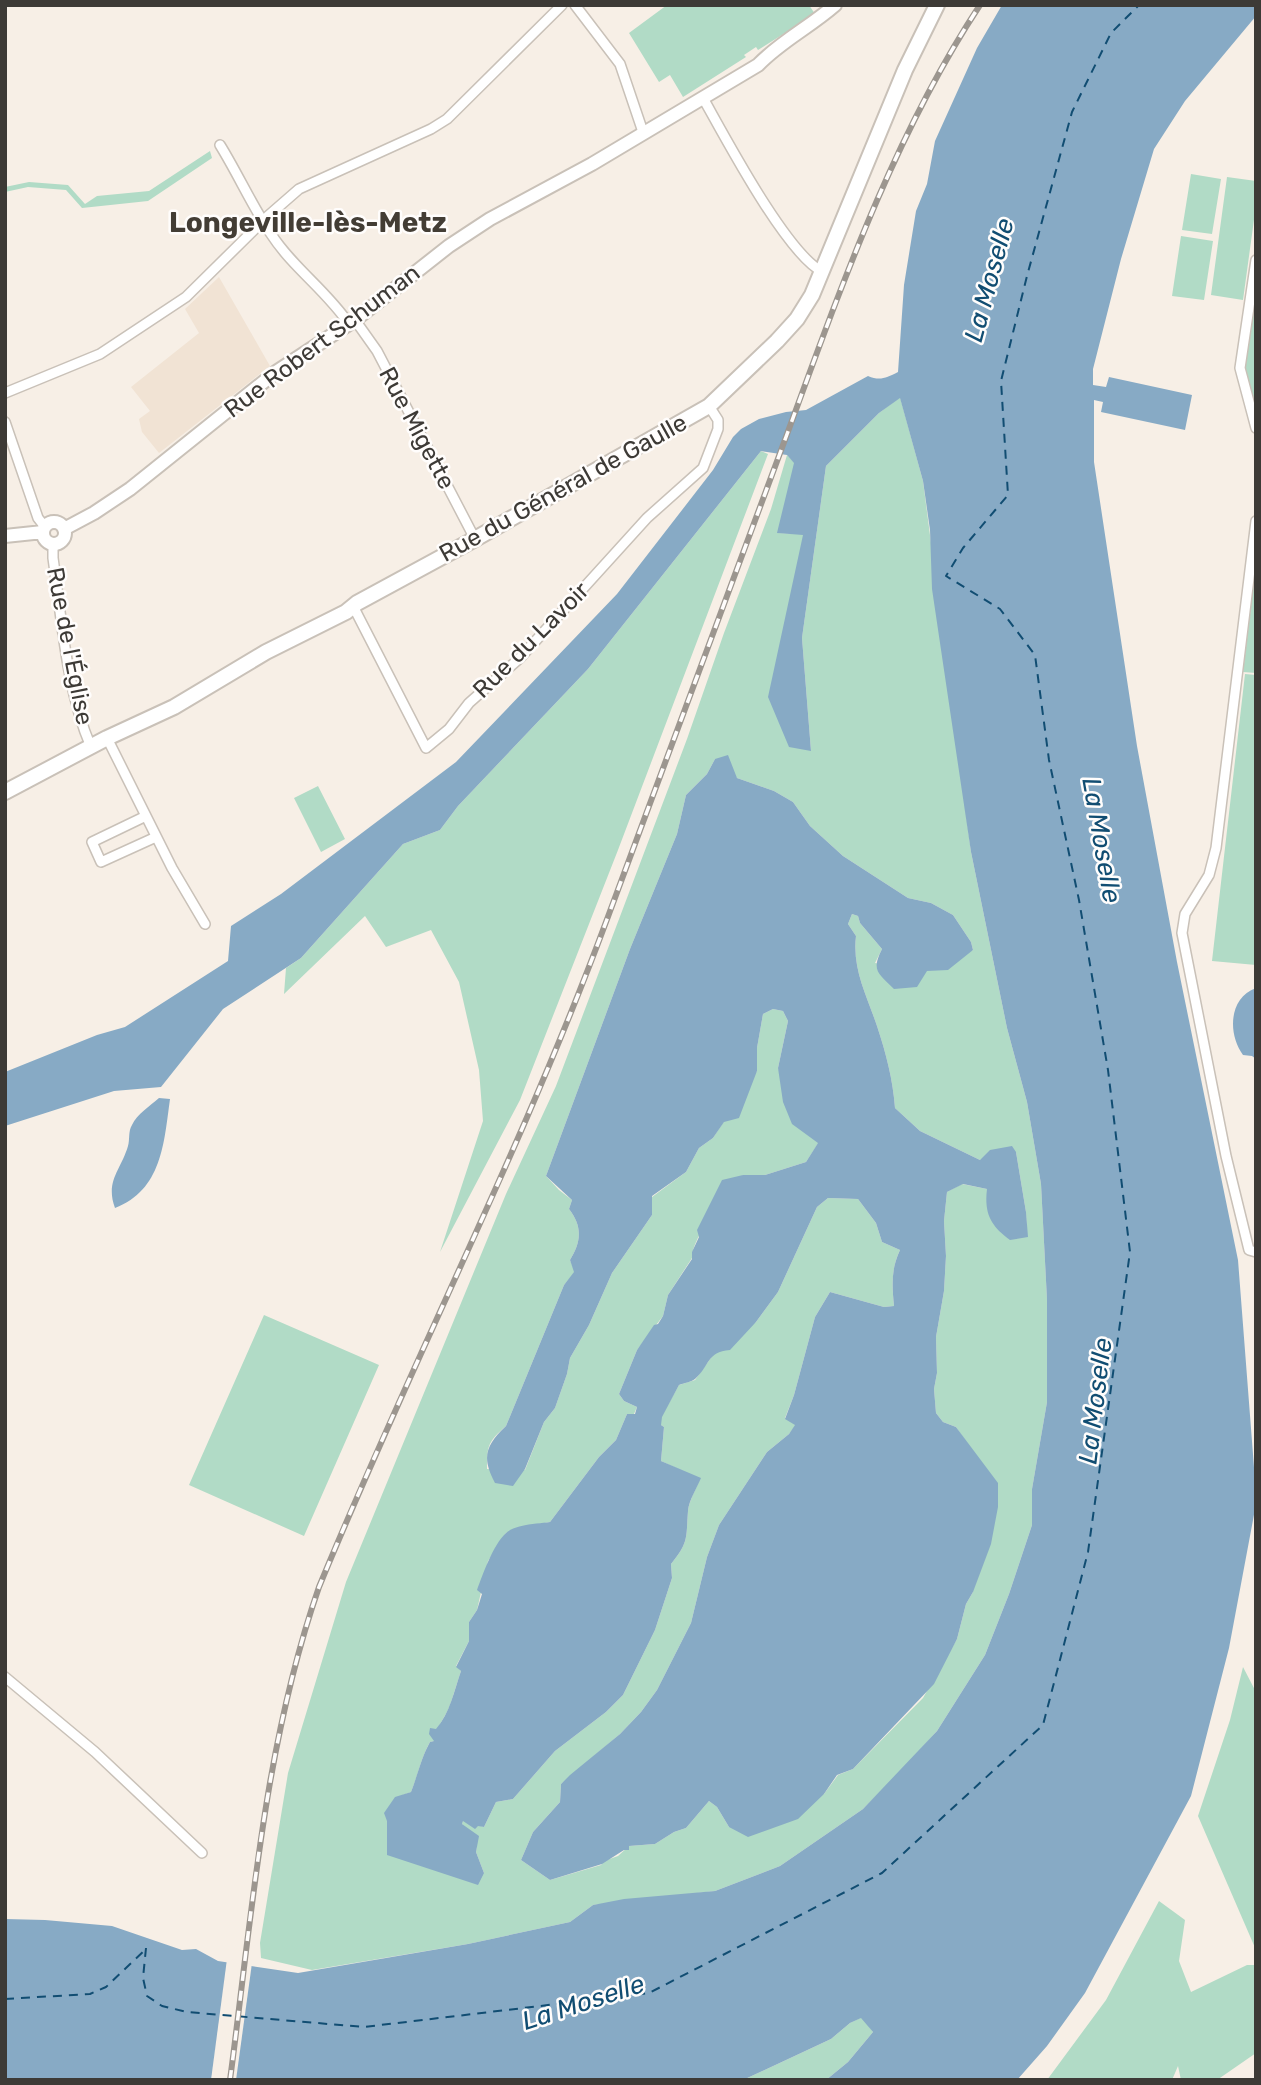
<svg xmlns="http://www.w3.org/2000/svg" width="1261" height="2085" viewBox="0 0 1261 2085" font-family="Rubik,sans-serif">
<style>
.built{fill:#f1e3d4}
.green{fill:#b1dbc6;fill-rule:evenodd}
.water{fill:#87aac5}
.pier{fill:#f7efe6}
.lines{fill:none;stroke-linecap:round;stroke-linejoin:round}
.ferry{stroke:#114d72;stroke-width:2;stroke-dasharray:9 7;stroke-linecap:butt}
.street-casing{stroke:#c9c1b8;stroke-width:12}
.secondary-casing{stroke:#c9c1b8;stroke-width:16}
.primary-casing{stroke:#c9c1b8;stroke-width:18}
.street{stroke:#fff;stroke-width:9}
.secondary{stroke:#fff;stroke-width:12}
.primary{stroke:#fff;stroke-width:14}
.rail-casing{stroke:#9c968f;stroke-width:6}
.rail{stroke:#fffdfc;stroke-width:3.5;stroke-dasharray:10;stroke-linecap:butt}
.labels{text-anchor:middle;stroke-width:5;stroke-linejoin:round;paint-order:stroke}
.street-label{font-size:24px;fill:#3d3a36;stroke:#fffdfc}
.water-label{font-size:26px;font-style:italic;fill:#114d72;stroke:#fffdfc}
.quarter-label{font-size:28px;font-weight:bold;fill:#433d35;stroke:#fffdfc}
</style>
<rect width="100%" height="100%" fill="#f7efe6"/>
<path class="built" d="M219 277 270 366 159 453 142 432 139 419 150 411 131 387 199 333 185 309Z"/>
<path class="green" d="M667 5H809L815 14 758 50 756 47 744 55 746 57 683 97 670 75 659 82 629 33Z
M210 151 212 158 148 201 82 208 66 190 28 187 5 192V187L29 182 68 185 85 204 97 196 149 191Z
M1191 174 1221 179 1212 234 1182 230Z
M1227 177 1256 181V205L1243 300 1211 295Z
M1181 236 1213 241 1204 300 1172 296Z
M1256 289V414L1246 380 1245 357Z
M900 397 923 481 971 852 1007 1028 1027 1102 1041 1184 1047 1300V1402L1032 1489V1525L1009 1594 985 1655 937 1731 898 1774 863 1809 780 1866 715 1891 593 1905 570 1922 468 1944 312 1970 261 1958 260 1943 288 1773 346 1582 506 1194 556 1086 687 739 724 633 771 509 787 455 795 463 778 533 804 534 769 697 811 751 802 638 826 466 879 413ZM715 759 737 778 774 791 793 802 810 826 843 856 908 898 931 903 953 915 971 942 973 950 927 971 875 963 882 949 860 923 858 916 852 914 848 924 856 936C852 969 867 996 877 1026 886 1053 893 1080 895 1108L920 1131 980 1160 1016 1152 1026 1212 1027 1237 987 1189 962 1184 947 1192 944 1221 946 1256 944 1291 936 1337 937 1373 934 1389 936 1413 943 1422 956 1427 974 1453 973 1592 966 1604 957 1639 923 1698 853 1769 838 1775 824 1794 729 1827 717 1807 709 1801 686 1828 674 1832 655 1844 629 1846 618 1856 604 1861 601 1865 550 1880 521 1860 533 1832 560 1802 561 1784 620 1734 641 1712 657 1690 691 1623 707 1557 719 1525 767 1452 789 1434 796 1425 785 1418 794 1395 815 1317 830 1292 884 1307 894 1306C892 1286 891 1269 900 1250L882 1242 876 1223 858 1199 828 1198 817 1207 778 1292 756 1322 713 1355 695 1380 679 1385 661 1417V1425L664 1427 661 1461 700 1479C696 1489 689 1501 688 1511 686 1538 689 1542 671 1564L672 1578 655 1630 623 1695 606 1712 555 1751 513 1799 496 1802 484 1827 463 1820 462 1824 477 1843 476 1852 484 1873 389 1851 387 1821 403 1795 411 1792C418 1775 421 1758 430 1742L434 1741C436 1727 445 1718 450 1705 454 1694 457 1682 461 1671L456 1666 469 1641V1622L477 1610 488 1561 506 1533 523 1527 550 1522 599 1457 616 1440 627 1414H634L637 1407 624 1401 619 1394 637 1350 663 1316 668 1295 692 1258C692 1235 729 1194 743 1175H765L806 1162 819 1142 809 1135 778 1068 788 1021 783 1011 773 1009 763 1014 757 1048V1071L713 1138 699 1148 686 1172 652 1197V1215L612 1273 589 1325 570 1358 567 1374 555 1408 544 1422 525 1470 487 1469C487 1445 488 1442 506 1426L564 1285 575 1272 570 1260C581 1242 583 1227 569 1209L572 1200 559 1190 546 1176 630 949 677 834 686 795 707 774Z
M761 451 768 454 618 850 520 1100 440 1252 483 1121 479 1070 459 982 431 930 386 947 365 916 284 994 286 968 301 958 403 844 440 830 458 806 588 669Z
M1256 565V673L1243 672Z
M1245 674 1256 675V965L1212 961Z
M318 786 345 839 321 852 294 798Z
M264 1315 379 1365 304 1536 189 1485Z
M1243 1667 1256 1692V1950L1198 1816 1230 1720Z
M1159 1901 1185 1920 1179 1961 1191 1992 1247 1965H1256V2053L1217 2080H1181L1178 2066 1172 2080H1047L1106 2000Z
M862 2017 873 2032 848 2062 826 2080H743L831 2039 850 2023Z"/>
<path class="water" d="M1002 5H1256V16L1185 101 1154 149 1121 259 1093 369V385L1106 387 1109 377 1192 395 1185 430 1101 412 1103 402 1094 400V462L1137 746 1177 962 1238 1260 1256 1493V1504L1229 1648 1191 1796 1085 1993 1047 2046 1017 2080H826L848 2062 873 2032 861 2018 850 2023 831 2039 743 2080H5V1919L45 1920 112 1926 182 1950 196 1949 218 1961 298 1973 468 1944 570 1922 593 1905 624 1899 715 1891 780 1866 863 1809 937 1731 985 1655 1009 1594 1032 1525V1489L1047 1402V1300L1041 1184 1027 1102 1007 1028 971 852 932 589 930 530 923 481 900 398 879 413 826 466 802 638 811 751 789 747 768 697 803 535 777 533 794 463 787 455 761 451 588 669 458 806 440 830 403 844 301 958 223 1009 161 1087 114 1091 5 1126V1072L97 1035 125 1027 228 961 231 926 281 894 456 762 617 594 713 470 733 437 741 429 759 419 786 412 806 410 868 376C880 381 886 378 898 372L904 285 916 211 927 184 935 141 977 48Z
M728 755 737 778 774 791 793 802 810 826 843 856 908 898 931 903 953 915 971 942 973 950 948 970 927 971 917 987 894 989C878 973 871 971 882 949L860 923 858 916 852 914 848 924 856 936C852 969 867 996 877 1026 886 1053 893 1080 895 1108L920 1131 980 1160 990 1150 1012 1146 1016 1152 1026 1212 1028 1237 1010 1240C991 1226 984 1214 987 1189L963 1184 947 1192 944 1221 946 1256 944 1291 936 1337 937 1373 934 1389 936 1413 943 1422 956 1427 998 1483V1507L991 1544 973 1592 966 1604 957 1639 934 1684 853 1769 837 1775 824 1794 798 1819 748 1837 729 1827 717 1807 709 1801 686 1828 674 1832 655 1844 629 1846V1850H624L602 1864 550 1880 521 1860 533 1832 560 1802 561 1784 570 1775 620 1734 641 1712 657 1690 691 1623 707 1557 719 1525 767 1452 789 1434 795 1425 785 1419 794 1395 815 1317 830 1292 884 1307 894 1306C892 1285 891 1269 900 1250L882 1242 876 1223 858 1199 828 1198 817 1207 778 1292 756 1322 730 1350C706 1352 710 1366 695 1379 691 1382 684 1383 679 1385L662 1417 661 1425 664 1427 661 1461 701 1478C697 1488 689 1500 688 1511 686 1538 689 1542 671 1564L672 1578 655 1630 623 1695 606 1712 555 1751 513 1799 496 1802 484 1827 478 1826 475 1829 463 1821 462 1824 479 1836 476 1852 484 1873 478 1885 387 1855V1821L384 1813 395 1797 411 1792C418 1774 421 1758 430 1742L434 1741 429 1734 430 1728 436 1729C450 1713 454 1691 461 1671L456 1667 469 1641V1622L477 1610 482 1594 477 1590C483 1574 493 1545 506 1533 516 1524 537 1524 550 1522L599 1457 616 1440 627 1414H635L637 1407 624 1401 619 1394 637 1350 654 1325 658 1324 663 1316 668 1295 692 1259V1252L699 1237 697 1230 722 1180 743 1175H765L806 1162 818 1143 792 1124 783 1102 778 1068 788 1021 783 1011 773 1009 763 1014 757 1048V1071L739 1118 724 1122 713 1138 699 1148 686 1172 652 1196V1215L612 1273 589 1325 570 1358 567 1374 555 1408 544 1422 525 1469 513 1486 495 1483C481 1457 486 1445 506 1426L564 1285 574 1272 570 1260C581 1242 583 1227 569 1209L572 1200 546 1176 630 949 677 834 686 795 707 774 715 759Z
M1256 988V1059L1252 1056 1243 1055C1228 1035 1228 998 1256 988Z
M159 1098 170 1099C164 1143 162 1190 115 1208 105 1181 121 1170 128 1146 130 1140 128 1131 132 1125 137 1114 150 1106 159 1098Z"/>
<path class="pier" d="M227 1959 252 1963 236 2080H211Z"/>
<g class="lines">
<path class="ferry" d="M146 1948 143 1978 147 1996 162 2006 187 2012 364 2027 649 1993 882 1873 1043 1725 1088 1552 1130 1252 1108 1070 1079 900 1049 760 1035 655 1000 609 946 576 963 548 1008 495 1001 381 1027 276 1072 112 1111 33 1139 5
M5 1999 90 1994 106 1987 146 1949"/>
<g class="street-casing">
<path id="street" d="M575 5 620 64 643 132
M703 98C725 137 787 255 823 272
M220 145C238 174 252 206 271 234 293 268 327 291 349 324
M1256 260 1240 368 1256 428
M355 320 377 351 475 539
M5 393 100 354 186 297 268 216 299 189 431 129 447 119 562 5
M5 422 38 518 45 527
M1256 521 1216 848 1209 875 1185 914 1182 933 1226 1156 1249 1250 1256 1252
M53 544V558C62 620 66 689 91 747
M353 606 426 748 449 729 469 703 520 658 647 518 703 468 718 429V420L709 406
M107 738 172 868 205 924
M146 816 92 842 101 862 156 837
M5 1677 95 1752 202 1853"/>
</g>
<g class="secondary-casing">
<path id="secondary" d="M43 533a11 11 0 1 1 22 0a11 11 0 1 1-22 0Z
M64 529 94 513 130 489 276 372 355 320 449 246 490 219 592 164 758 65C781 41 810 27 835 5
M5 536 43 532"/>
</g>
<g class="primary-casing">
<path id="primary" d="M5 792 107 738 174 707 266 652 346 612 357 603 475 539 709 406 777 341 797 319 812 295 905 70 937 5"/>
</g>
<use href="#street" class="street"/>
<use href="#secondary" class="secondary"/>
<use href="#primary" class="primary"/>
<g class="rail-casing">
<path id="rail" d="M230 2080C252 1915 264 1745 319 1587 411 1363 522 1149 606 922 666 760 726 599 786 437 840 290 893 137 980 5"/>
</g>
<use href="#rail" class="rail"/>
</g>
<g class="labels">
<g class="street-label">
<text transform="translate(322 341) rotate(-37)" y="8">Rue Robert Schuman</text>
<text transform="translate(417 428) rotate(62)" y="8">Rue Migette</text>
<text transform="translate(563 488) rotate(-29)" y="8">Rue du Général de Gaulle</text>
<text transform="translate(531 640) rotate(-45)" y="8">Rue du Lavoir</text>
<text transform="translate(70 646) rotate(79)" y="8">Rue de l'Église</text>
</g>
<g class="water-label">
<text transform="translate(989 280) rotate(-75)" y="9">La Moselle</text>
<text transform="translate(1102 840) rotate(80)" y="9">La Moselle</text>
<text transform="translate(1095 1401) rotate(-83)" y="9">La Moselle</text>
<text transform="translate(583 2002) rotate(-18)" y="9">La Moselle</text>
</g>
<g class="quarter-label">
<text x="308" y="232">Longeville-lès-Metz</text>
</g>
</g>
<rect width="1261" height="2085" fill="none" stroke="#3d3a36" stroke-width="14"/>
</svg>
